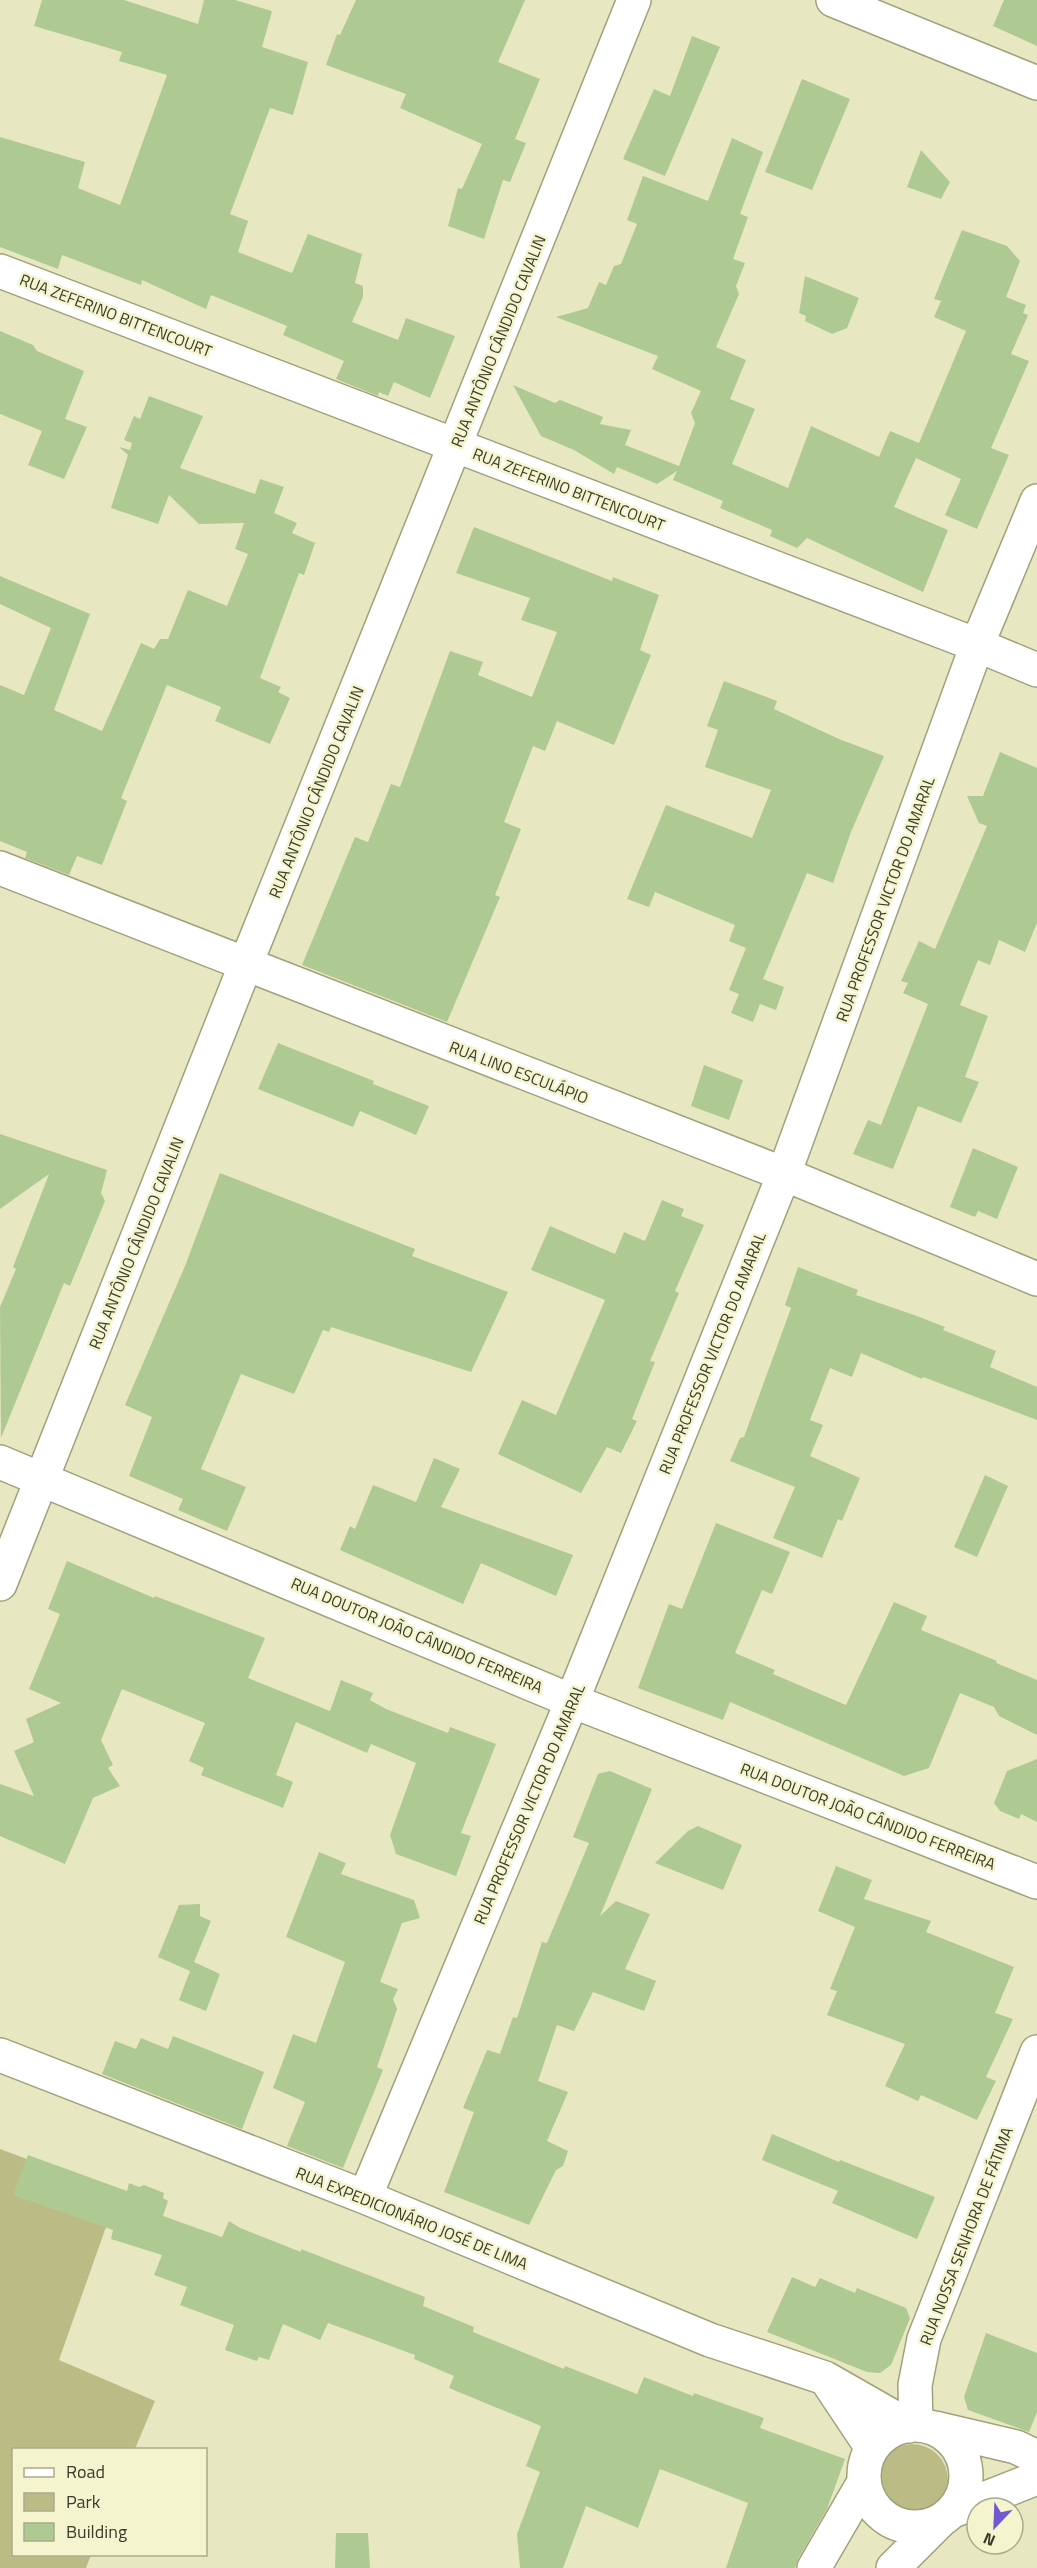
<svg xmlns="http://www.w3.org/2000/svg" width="1037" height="2568" viewBox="0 0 1037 2568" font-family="'Titillium Web',sans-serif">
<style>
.green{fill:#bbbc85}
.building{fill:#afc992}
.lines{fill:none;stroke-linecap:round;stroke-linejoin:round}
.minor-casing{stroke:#a1a17c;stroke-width:36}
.minor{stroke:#fff;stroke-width:33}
.labels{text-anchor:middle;stroke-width:5;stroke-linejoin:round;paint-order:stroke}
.street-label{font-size:16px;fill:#3b3b2b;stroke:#f4f5ce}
</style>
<rect width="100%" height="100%" fill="#e7e8c1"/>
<path class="green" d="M0 2149 118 2193 59 2360 155 2401 135 2449 14 2450V2554L91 2555 86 2568H0Z
M876 2480a36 36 0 1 1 72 0a36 36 0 1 1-72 0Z"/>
<path class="building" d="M42 0H124L198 24 204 0H235L272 11 262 47 308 62 293 115 270 108 230 214 248 221 238 252 292 273 308 234 362 254 355 283 363 286V297L352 322 398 340 406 318 455 336 430 398 394 382 388 396 379 392 378 396 336 379 344 361 283 335 287 326 211 295 206 309 142 280 141 285 62 255 58 269 0 247V137L85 162 78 188 120 205 167 75 119 61 122 52 34 26Z
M356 0H525L498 62 540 79 515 139 526 143 510 182 503 180 484 239 448 226 458 188 462 189 482 144 400 108 406 94 326 65 337 34 340 35Z
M1004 0H1037V46L993 26Z
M692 36 720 47 665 176 623 159 654 89 670 96Z
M802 79 850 99 812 190 765 172Z
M732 138 763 152 740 214 748 217 733 259 745 263 736 286 739 294 716 347 746 360 730 399 755 409 732 464 788 488 811 426 879 457 890 431 919 443 966 331 934 317 941 301 934 299 962 230 1007 246 1020 261 1006 297 1026 305 1023 313 1028 315 1011 354 1029 361 991 448 1009 455 977 529 945 515 961 479 916 458 894 507 948 530 923 592 807 538 797 548 770 536 772 530 720 508 723 501 673 480 677 471 657 484 617 467 614 474 574 450 541 436 513 385 555 403 560 400 603 417 600 424 631 430 625 445 679 466 695 423 691 413 701 391 652 369 658 356 556 317 588 308 599 282 606 285 614 266 621 264 637 224 627 220 643 176 708 201Z
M921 150 950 182 941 199 907 187Z
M805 276 859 298 847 328 832 334 805 321 806 316 799 313Z
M0 331 33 345 37 351 84 371 65 419 87 427 64 479 28 465 42 431 0 414Z
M149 396 203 416 180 468 255 494 260 479 284 487 274 513 297 523 292 533 315 543 304 575 299 573 260 678 281 687 278 692 290 698 270 744 215 721 221 707 167 685 121 798 127 801 102 865 77 856 69 875 25 858 27 852 0 841V685L24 695 51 628 0 604V576L90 614 54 710 102 731 141 643 154 649 160 639H168L188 590 227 606 248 554 235 549 244 523 199 524 169 495 158 524 111 508 128 455 119 447 130 450 132 443 124 440 134 416 140 419Z
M474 527 612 581 613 577 659 595 640 650 651 655 614 745 557 721 545 751 533 746 504 822 521 829 495 895 500 897 447 1022 302 965 355 837 368 842 391 784 400 787 450 651 483 662 478 675 532 697 557 632 521 620 530 598 456 573Z
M724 681 777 701 774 709 839 739 884 756 851 832 833 883 807 873 763 979 784 987 776 1010 760 1004 753 1022 731 1013 739 994 729 990 746 948 729 941 735 925 655 892 649 907 627 899 666 805 752 838 771 790 705 767 718 730 707 726Z
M1000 752 1037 768V923L1025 952 999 940 990 965 978 960 960 1005 988 1016 965 1077 979 1082 961 1123 918 1106 893 1169 853 1154 868 1120 881 1125 928 1004 903 993 908 983 901 981 919 941 935 949 987 826 979 823 967 796H983Z
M278 1043 374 1081 373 1084 429 1106 416 1135 360 1111 353 1127 258 1089Z
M704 1065 743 1080 729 1120 691 1106Z
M0 1134 107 1170 101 1193 105 1201 70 1286 64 1283 1 1438 0 1307 16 1269 13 1267 49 1174 0 1209Z
M973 1148 1018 1167 997 1219 978 1211 975 1217 950 1207Z
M220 1173 415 1249 412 1256 508 1292 471 1372 331 1327 329 1332 323 1330 294 1394 241 1374 201 1469 246 1487 227 1531 178 1510 183 1499 129 1476 152 1417 125 1405 185 1266Z
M662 1200 684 1209 681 1216 704 1225 675 1291 679 1293 650 1361 655 1362 632 1419 637 1421 621 1453 607 1447 581 1493 498 1454 522 1400 556 1415 605 1300 531 1270 550 1226 615 1254 624 1232 645 1241Z
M798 1267 858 1290 856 1295 917 1316 945 1327 943 1330 996 1351 990 1367 1037 1387V1420L923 1377 922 1379 861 1353 852 1377 830 1368 810 1420 823 1425 810 1456 860 1478 842 1521 838 1519 822 1558 773 1538 795 1487 730 1461 740 1438 744 1437 791 1308 785 1305Z
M434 1458 460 1469 441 1507 573 1555 556 1596 481 1563 463 1604 340 1550 350 1526 355 1529 373 1485 416 1502Z
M985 1475 1008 1486 977 1557 954 1547Z
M716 1523 790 1552 772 1594 762 1590 735 1653 775 1670 773 1674 846 1705 894 1602 927 1616 921 1630 997 1661 996 1663 1037 1680V1735L999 1716 994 1707 960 1693 929 1768 904 1776 730 1702 723 1720 638 1688 669 1604 682 1609Z
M67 1561 154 1598 155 1596 265 1638 248 1678 330 1711 341 1680 373 1693 370 1700 386 1709 448 1733 450 1727 496 1744 461 1833 471 1836 456 1876 396 1854 390 1835 416 1763 371 1744 367 1753 296 1722 276 1775 293 1782 283 1808 201 1775 204 1768 189 1761 205 1723 122 1689 101 1740 113 1765 108 1768 120 1786 93 1798 65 1864 0 1836V1784L34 1796 14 1751 34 1742 26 1719 61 1703 29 1689 60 1614 48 1609Z
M1037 1759V1822L1021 1814 1019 1819 1000 1811 994 1803 1007 1771Z
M610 1771 652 1789 600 1916 616 1901 650 1914 625 1969 656 1981 644 2011 593 1992 574 2031 557 2025 538 2081 568 2092 547 2141 568 2151 563 2166 556 2170 529 2225 444 2192 474 2112 463 2108 487 2050 500 2054 513 2017 517 2018 542 1942 547 1943 589 1843 573 1837 598 1774Z
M698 1826 742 1845 723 1890 655 1863 688 1831Z
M319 1852 346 1863 341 1874 414 1900 420 1918 402 1923 380 1982 398 1989 393 1999 397 2009 377 2067 383 2070 343 2168 287 2146 305 2102 273 2088 293 2034 316 2043 345 1962 286 1937Z
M836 1866 872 1880 864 1899 931 1921 926 1932 1014 1967 995 2013 1013 2019 986 2077 996 2081 977 2120 921 2095 918 2101 885 2086 905 2044 827 2015 837 1991 830 1989 855 1927 818 1911Z
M200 1904V1916L211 1921 194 1962 220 1974 206 2011 179 2000 190 1971 158 1957 179 1905Z
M173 2036 264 2072 242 2129 102 2074 115 2041 136 2049 141 2038 168 2049Z
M772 2134 839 2162 840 2160 935 2197 917 2239 832 2203 838 2191 762 2160Z
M28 2155 127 2191 129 2183 139 2187 144 2185 164 2193 163 2198 168 2201 163 2216 222 2237 229 2221 240 2228 301 2252V2249L425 2297 423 2306 474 2327 473 2332 564 2369 565 2366 637 2394 644 2377 693 2396 694 2393 764 2418 760 2428 845 2459 827 2509 798 2559 795 2568H726L748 2503 660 2469 638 2528 586 2506 563 2568H520L517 2534 540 2472 526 2466 541 2426 449 2388 454 2376 414 2359 415 2355 328 2323 320 2340 283 2324 269 2360 259 2357 257 2361 225 2350 234 2325 180 2305 187 2287 154 2275 162 2255 111 2239 113 2230 13 2195Z
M792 2277 815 2287 820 2278 855 2293 857 2288 906 2308 910 2318 891 2365 880 2373 867 2372 767 2332Z
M986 2333 1037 2353V2412L1029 2432 968 2410 964 2397Z
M336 2533H368L370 2568H335Z"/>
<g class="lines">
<g class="minor-casing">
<path id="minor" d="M833 0 1037 83
M0 271 977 645 1037 670
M0 868 784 1174 1037 1279
M0 1462 572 1701 1037 1882
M0 1584 245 966 634 0
M0 2055 365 2197 710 2340 825 2378 909 2426
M365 2197 572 1701 784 1174 977 645 1037 501
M828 2382 872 2448
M916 2425 915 2385 924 2339 1037 2052
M864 2476a51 51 0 1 1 102 0a51 51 0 1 1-102 0Z
M935 2428 1016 2447 1037 2457
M953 2511 1037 2478
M814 2568 864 2482
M893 2568 940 2521"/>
</g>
<use href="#minor" class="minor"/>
</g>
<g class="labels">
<g class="street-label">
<text transform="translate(116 315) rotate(21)" y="6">RUA ZEFERINO BITTENCOURT</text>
<text transform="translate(498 341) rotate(-68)" y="6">RUA ANTÔNIO CÂNDIDO CAVALIN</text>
<text transform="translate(569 489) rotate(21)" y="6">RUA ZEFERINO BITTENCOURT</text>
<text transform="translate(316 792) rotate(-68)" y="6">RUA ANTÔNIO CÂNDIDO CAVALIN</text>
<text transform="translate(885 899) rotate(-70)" y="6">RUA PROFESSOR VICTOR DO AMARAL</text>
<text transform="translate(519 1072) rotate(21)" y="6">RUA LINO ESCULÁPIO</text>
<text transform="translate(136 1243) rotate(-68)" y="6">RUA ANTÔNIO CÂNDIDO CAVALIN</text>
<text transform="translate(712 1353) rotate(-68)" y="6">RUA PROFESSOR VICTOR DO AMARAL</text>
<text transform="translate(417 1635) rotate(23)" y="6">RUA DOUTOR JOÃO CÂNDIDO FERREIRA</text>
<text transform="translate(529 1804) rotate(-67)" y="6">RUA PROFESSOR VICTOR DO AMARAL</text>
<text transform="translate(868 1816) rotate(21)" y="6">RUA DOUTOR JOÃO CÂNDIDO FERREIRA</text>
<text transform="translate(412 2218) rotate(22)" y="6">RUA EXPEDICIONÁRIO JOSÉ DE LIMA</text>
<text transform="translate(966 2236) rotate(-69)" y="6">RUA NOSSA SENHORA DE FÁTIMA</text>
</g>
</g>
<rect x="12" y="2448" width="195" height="108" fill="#f4f5ce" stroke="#aaab8d" stroke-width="1.5"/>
<rect x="24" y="2468" width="30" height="9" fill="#ffffff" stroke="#aaab8d" stroke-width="1.5"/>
<text x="66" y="2478" font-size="18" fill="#3b3b2b">Road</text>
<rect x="24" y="2493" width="30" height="18" fill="#bbbc85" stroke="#aaab8d" stroke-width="1.5"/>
<text x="66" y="2508" font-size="18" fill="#3b3b2b">Park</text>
<rect x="24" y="2523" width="30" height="18" fill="#afc992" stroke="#aaab8d" stroke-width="1.5"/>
<text x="66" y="2538" font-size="18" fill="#3b3b2b">Building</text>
<g transform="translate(995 2526) rotate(203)"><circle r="28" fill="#f4f5ce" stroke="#aaab8d" stroke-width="1.5"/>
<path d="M0-4.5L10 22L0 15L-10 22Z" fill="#7259d3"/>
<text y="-9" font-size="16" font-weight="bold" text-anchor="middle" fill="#3b3b2b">N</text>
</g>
</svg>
